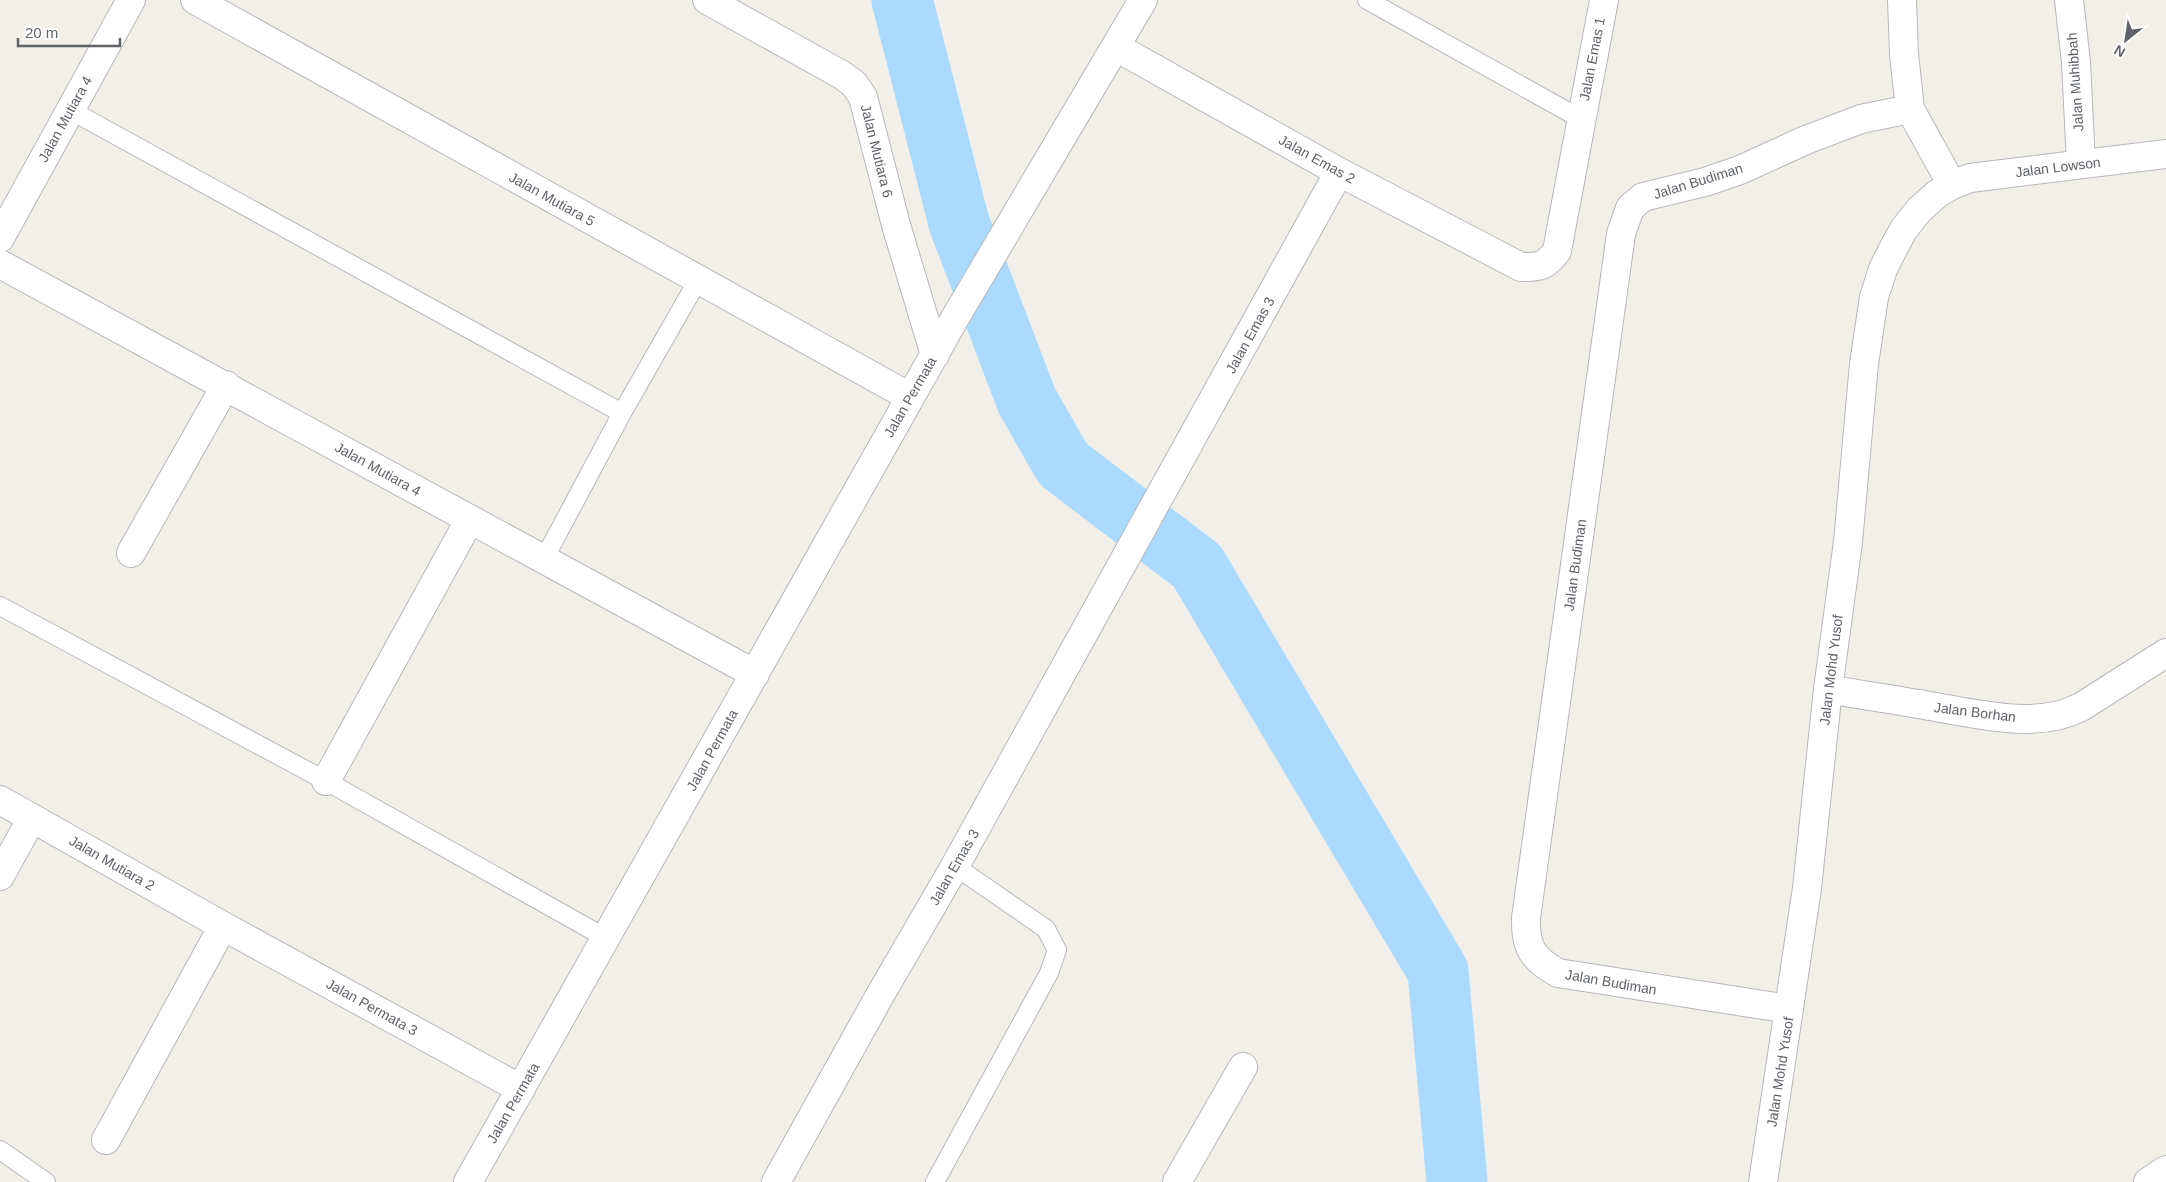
<svg xmlns="http://www.w3.org/2000/svg" width="2166" height="1182" viewBox="0 0 2166 1182" font-family="Arial,sans-serif">
<style>
.lines{fill:none;stroke-linecap:round;stroke-linejoin:round}
.river{stroke:#aadaff;stroke-width:61}
.service-casing{stroke:#b5b8bc;stroke-width:20}
.minor-casing{stroke:#b5b8bc;stroke-width:30}
.tertiary-casing{stroke:#b5b8bc;stroke-width:30}
.service{stroke:#fff;stroke-width:18}
.minor{stroke:#fff;stroke-width:28}
.tertiary{stroke:#fff;stroke-width:28}
.labels{text-anchor:middle;stroke-width:4.5;stroke-linejoin:round;paint-order:stroke}
.street-label{font-size:14px;fill:#5f6368;stroke:#fff}
</style>
<rect width="100%" height="100%" fill="#f1efe8"/>
<g class="lines">
<path class="river" d="M902 0 959 223 1027 401 1063 464 1197 566 1438 971 1457 1182"/>
<g class="service-casing">
<path id="service" d="M1367 0 1581 119
M70 110 622 413
M543 561 622 413 698 280
M0 606 326 781 606 938
M0 1150 46 1182
M935 1182 1049 973 1057 950 1046 929 955 866"/>
</g>
<g class="minor-casing">
<path id="minor" d="M195 0 910 397
M707 0 842 75 854 84 863 97 896 225 935 355
M1902 0 1904 54 1910 109 1952 185
M2069 0 2076 62 2081 164
M1116 47 1339 172 1521 267C1540 267 1545 267 1557 251L1604 0
M0 238 131 0
M0 264C252 400 502 539 755 674
M131 553 226 385
M1828 689C1862 695 1896 700 1930 706 1977 714 2037 730 2081 707L2166 653
M326 781 470 519
M0 800 223 926 521 1089
M0 876 32 818
M1789 1009 1558 973C1533 959 1525 948 1526 918L1621 234 1630 208 1643 197 1705 182 1740 170 1806 140 1861 119 1910 109
M106 1140 223 926
M468 1182 955 318 1143 0
M776 1182 879 997 955 866 1339 172
M1177 1182 1243 1067
M2148 1182 2166 1170"/>
</g>
<g class="tertiary-casing">
<path id="tertiary" d="M1763 1182 1807 888 1828 689 1848 542 1864 364 1874 297 1883 269 1894 247 1904 229 1919 210 1937 194 1952 185 1970 178 2166 154"/>
</g>
<use href="#service" class="service"/>
<use href="#minor" class="minor"/>
<use href="#tertiary" class="tertiary"/>
</g>
<g class="labels">
<g class="street-label">
<text transform="translate(1592 59) rotate(-79)" y="5">Jalan Emas 1</text>
<text transform="translate(2075 82) rotate(-94)" y="5">Jalan Muhibbah</text>
<text transform="translate(65 119) rotate(-61)" y="5">Jalan Mutiara 4</text>
<text transform="translate(877 151) rotate(76)" y="5">Jalan Mutiara 6</text>
<text transform="translate(1317 159) rotate(29)" y="5">Jalan Emas 2</text>
<text transform="translate(2058 167) rotate(-7)" y="5">Jalan Lowson</text>
<text transform="translate(1698 181) rotate(-17)" y="5">Jalan Budiman</text>
<text transform="translate(552 199) rotate(29)" y="5">Jalan Mutiara 5</text>
<text transform="translate(1250 335) rotate(-61)" y="5">Jalan Emas 3</text>
<text transform="translate(910 397) rotate(-60)" y="5">Jalan Permata</text>
<text transform="translate(378 469) rotate(29)" y="5">Jalan Mutiara 4</text>
<text transform="translate(1575 565) rotate(-82)" y="5">Jalan Budiman</text>
<text transform="translate(1831 670) rotate(-83)" y="5">Jalan Mohd Yusof</text>
<text transform="translate(1975 712) rotate(7)" y="5">Jalan Borhan</text>
<text transform="translate(712 750) rotate(-61)" y="5">Jalan Permata</text>
<text transform="translate(112 863) rotate(30)" y="5">Jalan Mutiara 2</text>
<text transform="translate(954 867) rotate(-60)" y="5">Jalan Emas 3</text>
<text transform="translate(1611 982) rotate(10)" y="5">Jalan Budiman</text>
<text transform="translate(372 1007) rotate(29)" y="5">Jalan Permata 3</text>
<text transform="translate(1780 1072) rotate(-81)" y="5">Jalan Mohd Yusof</text>
<text transform="translate(513 1103) rotate(-60)" y="5">Jalan Permata</text>
</g>
</g>
<g transform="translate(2126 40) rotate(210)" stroke="#ffffff" stroke-width="4" paint-order="stroke">
<path d="M0-4L9 19L0 12L-9 19Z" fill="#5f6368"/>
<text y="-8" font-size="14" font-weight="bold" text-anchor="middle" fill="#5f6368">N</text>
</g>
<path d="M18 38v8h102v-8" fill="none" stroke="#5f6368" stroke-width="2.5"/>
<text x="25" y="38" font-size="15" fill="#5f6368" stroke="#ffffff" stroke-width="4" paint-order="stroke">20 m</text>
</svg>
